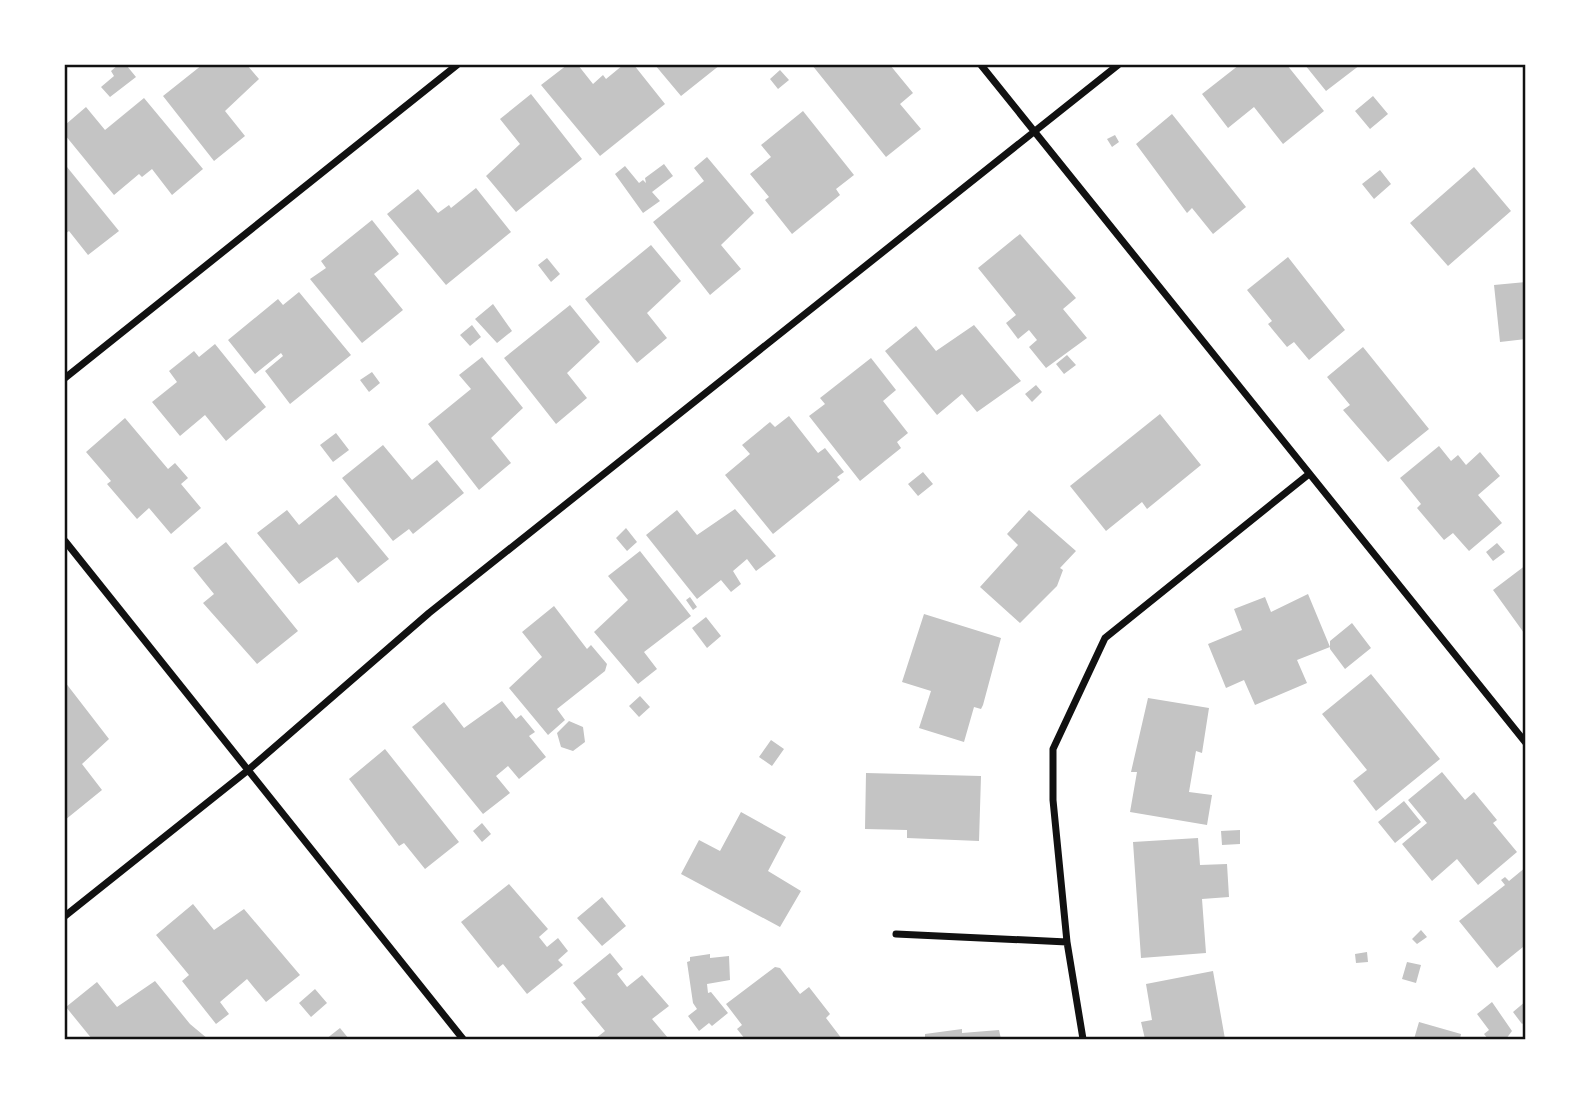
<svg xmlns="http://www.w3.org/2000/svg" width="1591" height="1104" viewBox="0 0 1591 1104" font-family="'Work Sans',sans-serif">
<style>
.building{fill:#c4c4c4}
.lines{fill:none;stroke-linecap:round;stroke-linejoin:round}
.minor{stroke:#111;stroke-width:7}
.neatline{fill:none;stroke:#111;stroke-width:2.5}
</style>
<rect width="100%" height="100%" fill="#fff"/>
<path class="building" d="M118 65 127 66 136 77 110 97 101 87 114 76 111 71Z
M202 65H247L259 79 225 111 245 136 214 161 163 96Z
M567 65H578L593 84 603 75 606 79 623 65H634L665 104 600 156 541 85Z
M655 65H720L681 96Z
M812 65H890L913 93 900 104 921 129 886 157Z
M1239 65H1287L1324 111 1283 144 1254 107 1228 128 1202 94Z
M1305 65H1360L1326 91Z
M780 70 789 80 778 89 770 79Z
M531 94 582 159 516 212 486 176 520 144 500 119Z
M1373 96 1388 114 1370 129 1355 111Z
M144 98 203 169 172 195 152 169 142 177 139 174 114 195 65 135V125L86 107 105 130Z
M803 111 854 175 836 189 840 195 792 234 765 200 769 197 750 174 771 157 761 145Z
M1172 114 1246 207 1213 234 1192 208 1187 213 1136 144Z
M1115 135 1119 142 1112 147 1107 139Z
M707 157 754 213 721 245 741 269 710 295 653 222 704 181 694 168Z
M664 164 673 176 652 192 660 201 643 213 615 174 625 166 639 183 643 180 646 183 645 178Z
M67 167 119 231 88 255 69 231 65 234V169Z
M1474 167 1511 211 1448 266 1410 223Z
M1380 170 1391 184 1374 199 1362 184Z
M476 188 511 232 446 285 387 214 418 189 438 213 449 205 451 208Z
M372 220 399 254 374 274 403 310 362 343 310 279 326 268 321 261Z
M1020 234 1076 298 1063 309 1087 338 1046 368 1029 347 1037 340 1029 330 1018 339 1006 323 1016 315 978 268Z
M651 245 681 281 647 313 667 338 637 363 585 299Z
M1288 257 1345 330 1309 360 1294 342 1287 347 1268 324 1272 321 1247 290Z
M547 258 560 274 551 282 538 265Z
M1526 282V339L1500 342 1494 285Z
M299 292 351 355 290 404 265 371 283 356 281 353 255 374 228 340 278 299 283 305Z
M493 304 512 331 497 343 475 319Z
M570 305 600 342 567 373 587 398 556 424 504 358Z
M472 325 481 337 470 346 460 335Z
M974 325 1021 381 977 412 962 394 937 415 885 351 916 326 936 351Z
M215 344 266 407 226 441 205 415 180 436 152 402 177 382 169 371 194 351 199 357Z
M1363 347 1429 429 1388 462 1343 410 1350 405 1327 377Z
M1067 355 1076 365 1064 374 1056 364Z
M482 357 523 408 491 438 511 463 479 490 428 424 471 389 459 375Z
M871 358 896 390 883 401 908 433 897 442 901 448 860 481 809 416 825 404 820 398Z
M372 372 380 383 369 392 360 380Z
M1036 385 1042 392 1032 402 1025 394Z
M1160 414 1201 465 1147 509 1142 502 1106 531 1070 486Z
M789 416 818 453 825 448 844 472 837 477 840 480 773 534 725 475 750 454 742 445 770 422 775 427Z
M125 418 168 469 175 463 188 478 181 484 201 508 171 534 149 508 137 519 107 484 111 481 86 452Z
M336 433 349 450 333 462 320 445Z
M383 445 412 480 437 460 464 493 413 534 409 529 393 541 342 478Z
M1439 446 1451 461 1458 455 1466 465 1480 452 1500 476 1478 495 1502 523 1469 551 1453 533 1444 540 1417 508 1421 504 1400 478Z
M923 472 933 484 918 496 908 484Z
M336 495 389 559 358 583 337 557 299 584 257 533 287 510 299 525Z
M735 509 776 556 756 571 747 559 733 571 741 584 731 592 721 580 697 599 646 535 677 510 697 535Z
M1029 510 1076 551 1060 568 1063 570 1057 586 1020 623 980 587 1018 545 1007 534Z
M626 528 637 542 627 551 616 538Z
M226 542 298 631 257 664 203 603 214 594 193 568Z
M1497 543 1505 552 1493 561 1486 552Z
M640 551 691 616 644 652 657 669 638 684 594 632 628 600 608 576Z
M1526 565V632L1524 633 1493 590Z
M1308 594 1330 647 1297 660 1307 683 1255 705 1244 680 1226 688 1208 644 1242 630 1234 609 1265 597 1271 612Z
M690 597 697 607 693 610 686 600Z
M554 606 587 649 591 645 607 664 605 671 557 709 565 720 548 735 509 688 542 657 522 632Z
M924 614 1001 638 983 705 981 709 974 707 964 742 919 728 931 691 902 682Z
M706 617 721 636 707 648 692 628Z
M1352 623 1371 648 1345 669 1330 649V641Z
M1371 674 1440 759 1376 811 1353 781 1367 770 1322 714Z
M65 682 109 739 82 764 102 790 65 820Z
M640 696 650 707 639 717 629 706Z
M1148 698 1209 708 1202 753 1196 751 1189 792 1212 795 1207 825 1130 812 1137 772H1131Z
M502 701 516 719 521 715 535 732 529 736 546 757 519 779 508 766 496 776 510 793 483 814 412 727 444 702 464 728Z
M569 721 583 727 585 742 573 751 561 747 557 733Z
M771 740 784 749 772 766 759 757Z
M385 749 459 842 425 869 404 843 399 846 349 779Z
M1442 772 1465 800 1474 792 1497 820 1493 823 1517 852 1478 885 1457 859 1432 881 1402 844 1427 823 1408 800Z
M866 773 981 776 979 841 907 838V830L865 829Z
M1404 801 1421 822 1395 843 1378 822Z
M741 812 786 837 768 871 801 891 780 927 681 874 699 840 720 851Z
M482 823 491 834 482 842 473 831Z
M1240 830V844L1222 845 1221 831Z
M1198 838 1200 865 1227 864 1229 897 1202 899 1206 953 1141 958 1133 842Z
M1526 867V951L1523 947 1497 968 1459 921 1505 885 1501 880 1505 877 1509 881Z
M509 884 548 929 539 937 547 947 558 938 568 951 558 960 563 965 527 994 503 964 498 968 461 922Z
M602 897 626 926 602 946 577 918Z
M193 904 214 930 244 909 300 975 266 1002 247 979 220 1002 229 1014 216 1024 182 981 189 975 156 935Z
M1421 930 1427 937 1417 944 1412 939Z
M1367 952 1368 962 1356 963 1355 954Z
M610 953 623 969 617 974 627 987 642 975 669 1006 652 1019 668 1038 666 1039H595L605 1031 581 1002 586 999 573 983Z
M710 954V958L729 956 730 980 707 984 708 993 711 992 728 1013 712 1026 709 1023 699 1031 688 1016 697 1009 693 1003 687 962 690 961V957Z
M1407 962 1421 965 1416 983 1402 979Z
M775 967 780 968 800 994 809 987 830 1014 826 1018 842 1039H745L737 1029 742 1025 726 1004Z
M1213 971 1225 1039H1145L1141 1022 1152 1020 1146 984Z
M155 981 190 1024 208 1039H92L66 1007 97 982 117 1007Z
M315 989 327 1003 311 1017 299 1003Z
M1526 1001V1021L1522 1024 1513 1012Z
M1492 1002 1512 1031 1506 1039H1488L1484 1034 1489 1030 1477 1014Z
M1419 1022 1461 1034 1460 1039H1414Z
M340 1028 349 1039H326Z
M962 1029V1033L999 1030 1001 1039H925V1034Z"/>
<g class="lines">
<path class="minor" d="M981 65 1526 743
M65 378 457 65
M65 541 463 1039
M65 916 247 771 429 613 1118 65
M896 934 1067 942
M1083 1039 1067 942 1053 800V749L1105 638 1309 474"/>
</g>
<rect width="1591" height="1104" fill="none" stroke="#ffffff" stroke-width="133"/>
<rect x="66" y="66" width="1458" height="972" class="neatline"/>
</svg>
